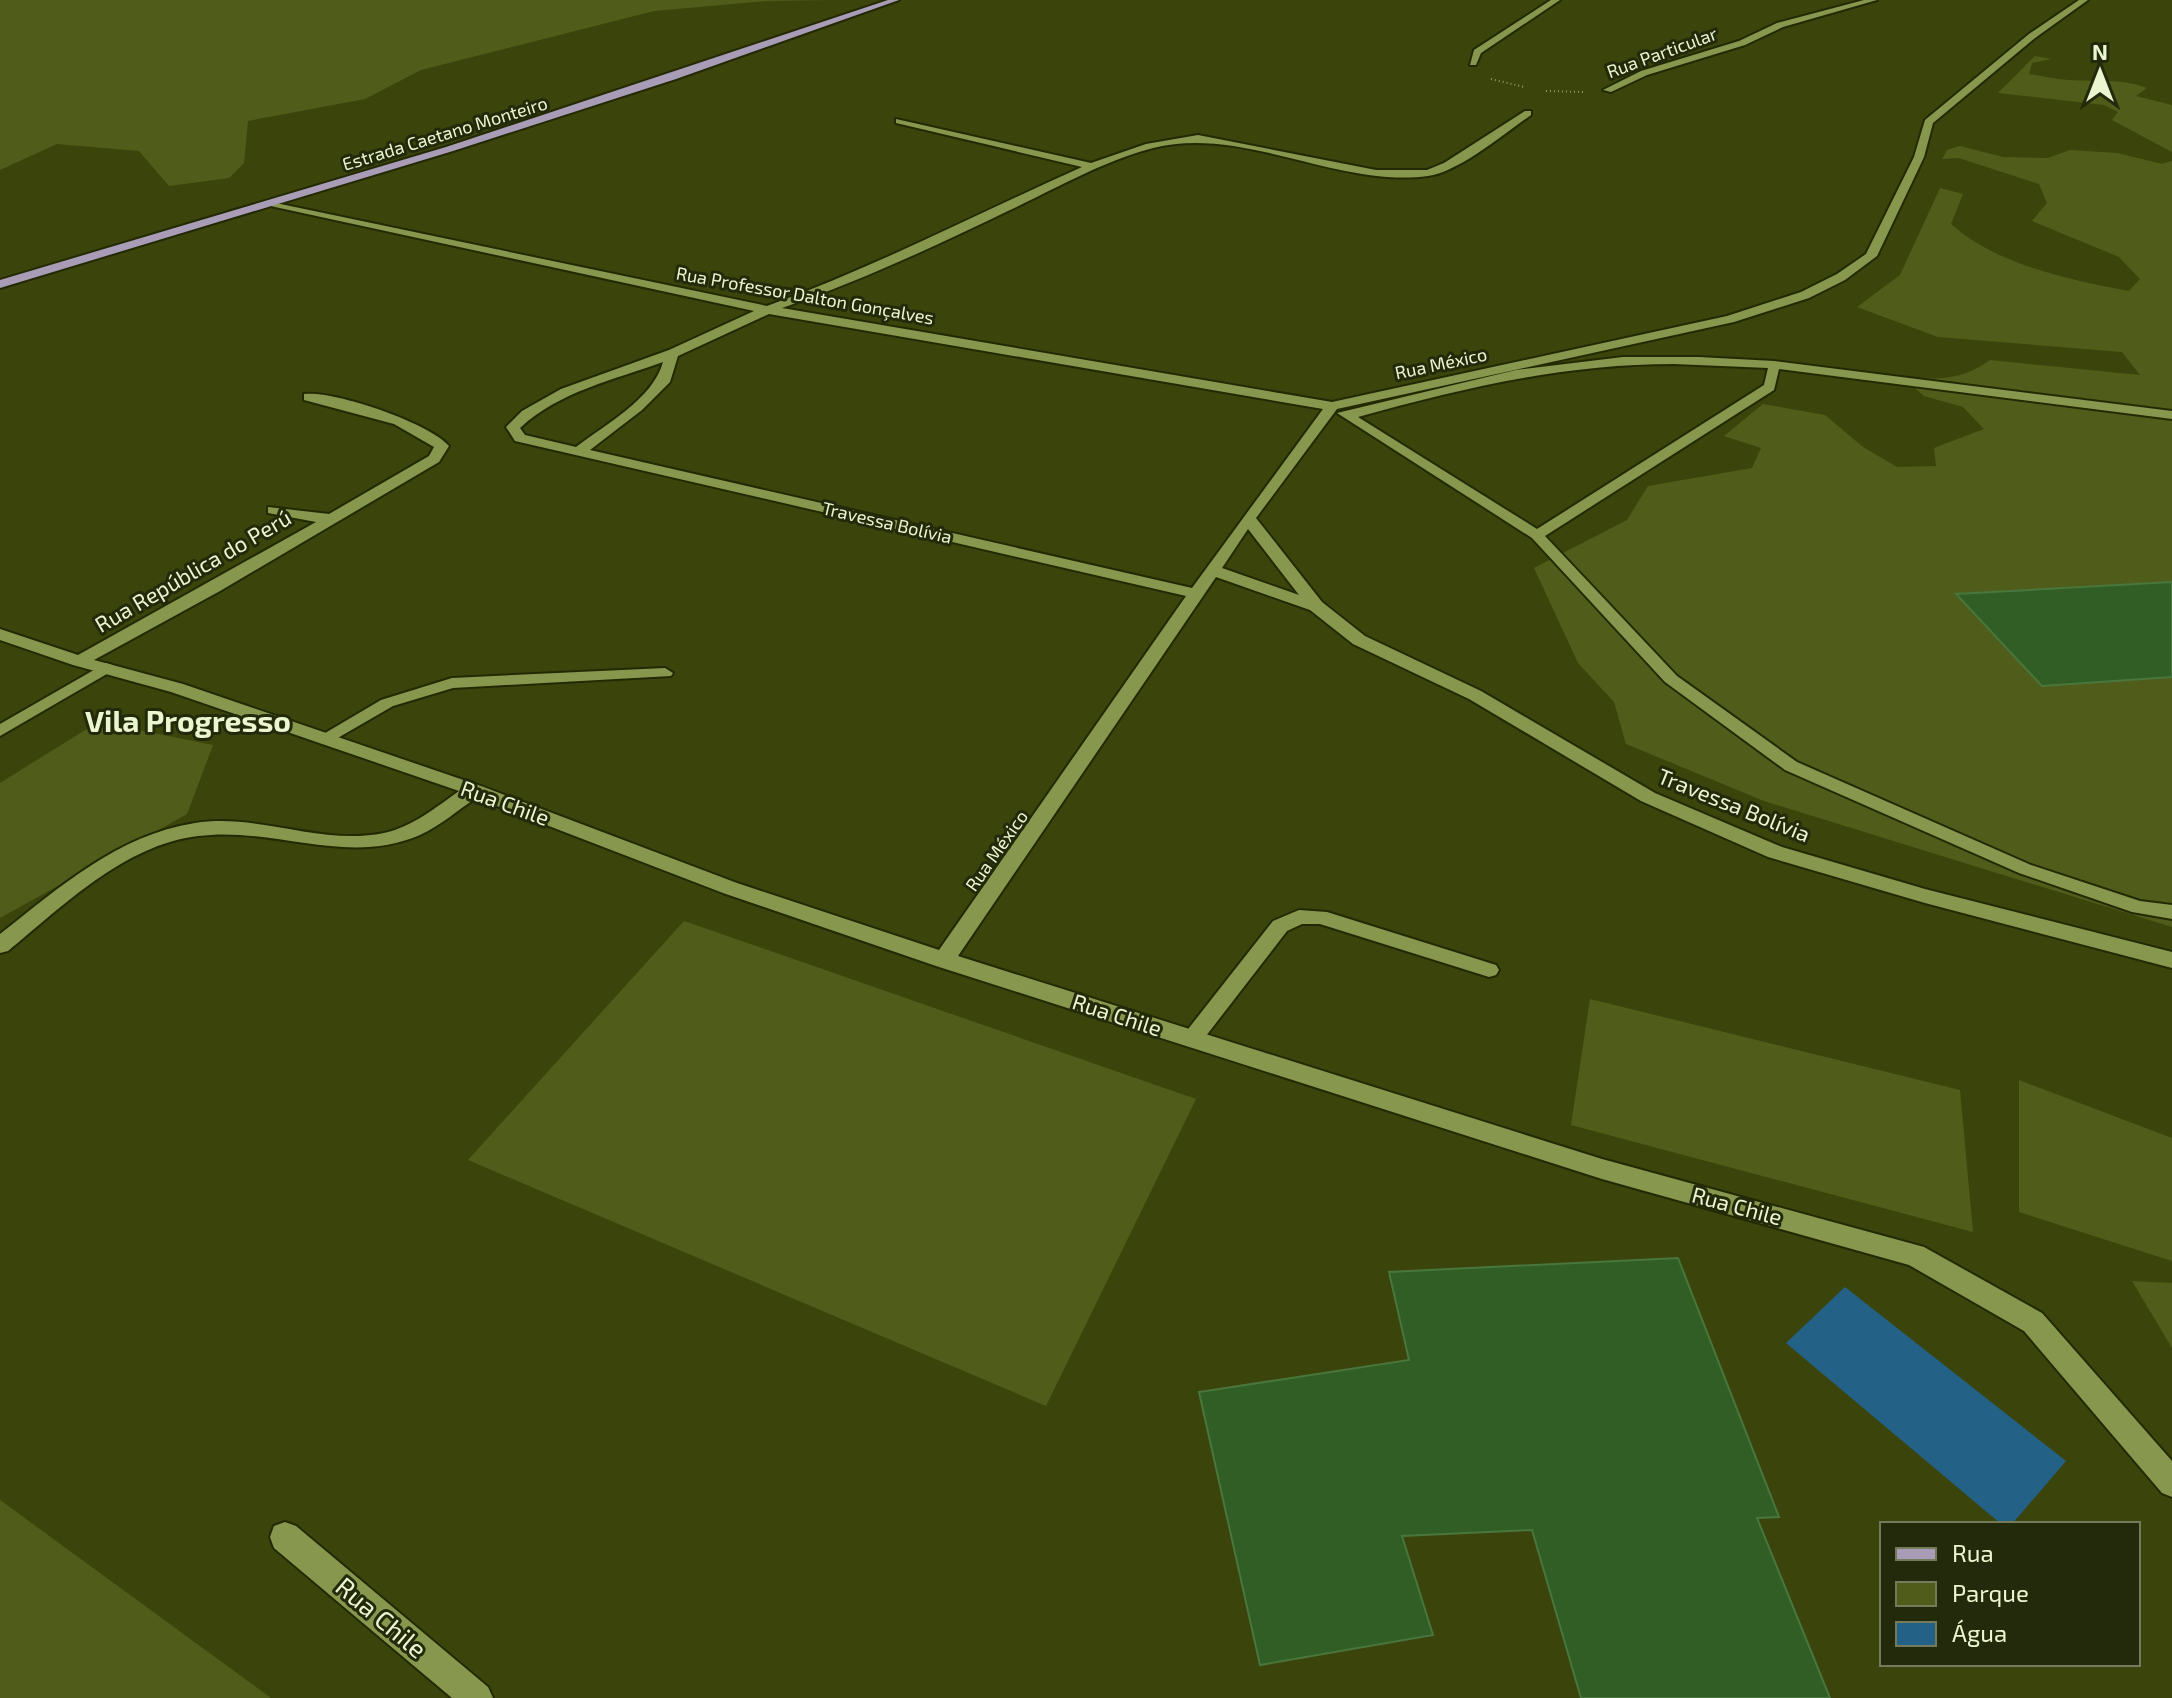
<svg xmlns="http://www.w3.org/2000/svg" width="2172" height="1698" viewBox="0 0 2172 1698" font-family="'Exo 2',sans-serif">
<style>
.green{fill:#505d1a}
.water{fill:#246187}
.building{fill:#315e25;stroke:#48763d;stroke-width:2}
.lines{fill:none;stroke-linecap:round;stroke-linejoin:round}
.lane-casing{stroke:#232a03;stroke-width:4}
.street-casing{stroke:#232a03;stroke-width:4}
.primary-casing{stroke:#232a03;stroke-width:4}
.path{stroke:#8e9868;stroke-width:2;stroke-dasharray:1 3;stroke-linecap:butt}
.lane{fill:#87974e;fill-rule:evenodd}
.street{fill:#87974e;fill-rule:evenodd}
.primary{fill:#a99cb6;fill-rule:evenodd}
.labels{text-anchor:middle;stroke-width:6;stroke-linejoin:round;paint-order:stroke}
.far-street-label{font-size:18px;fill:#ebf5d0;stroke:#232a0b}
.street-label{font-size:22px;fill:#ebf5d0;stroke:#232a0b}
.near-street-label{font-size:26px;fill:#ebf5d0;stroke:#232a0b}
.district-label{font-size:30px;font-weight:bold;fill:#ebf5d0;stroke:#232a0b}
</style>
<rect width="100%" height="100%" fill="#3b450b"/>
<path class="green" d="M0 0H831L768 1 654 11 421 70 365 99 248 121 244 163 229 178 169 186 139 151 57 144 0 170Z
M2035 56 2051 59 2032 63 2029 74C2042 76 2055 79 2068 80 2095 82 2121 78 2147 88L2136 96 2172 105V152L2112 120 2118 112 2104 105 1998 93Z
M1960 146 2003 157 2048 158 2070 150 2117 153 2162 164 2172 161V927L1764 801 1626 744 1614 702 1578 663 1534 568 1627 520 1648 486 1752 468 1761 448 1724 436 1763 404 1825 415 1863 447 1897 467 1936 466 1934 448 1984 429 1963 407 1924 396 1903 378C1937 379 1962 381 1990 360L2140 375 2122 352 1938 337 1857 307 1900 275 1940 188 1963 194 1951 224C1997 265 2069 280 2129 291L2140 279 2119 257 2032 221 2047 203 2039 184 1959 158 1942 159 1947 150Z
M98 722 213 745 187 814 0 918V783Z
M684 921 1196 1099 1046 1406 468 1160Z
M1590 999 1960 1090 1973 1232 1571 1125Z
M2019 1080 2172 1138V1261L2019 1212Z
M2132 1281 2172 1283V1348Z
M0 1500 271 1698H0Z"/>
<path class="water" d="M1845 1287 2066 1461 2012 1524H2001L1786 1343Z"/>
<path class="building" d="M2172 582V677L2042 686 1956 594Z
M1678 1258 1779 1517 1757 1518 1830 1698H1581L1532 1530 1402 1536 1433 1635 1260 1665 1199 1392 1409 1360 1389 1272Z"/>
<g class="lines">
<g class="lane-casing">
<path id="lane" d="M1623 357H1699L1774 361 2172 411V419L1779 369 1774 390 1545 536 1677 676 1797 762 2031 865 2140 901 2172 905V919L2132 912 2019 873 1785 770 1665 682 1532 538 1337 413 1516 370ZM1674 364 1768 368 1764 385 1537 529 1358 417C1463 388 1564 364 1674 364Z
M106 663 112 665 114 668 112 671 0 736V724Z
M665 668 673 673 671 676 453 688 393 706 329 743 323 744 315 739 381 700 452 678Z
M1299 910 1327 912 1496 965 1499 970 1496 975 1489 977 1320 924H1302L1287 931 1199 1045 1192 1047 1185 1045 1182 1039 1185 1033 1273 921Z"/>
</g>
<g class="street-casing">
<path id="street" d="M1551 0H1560L1481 53 1476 65H1470L1474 50Z
M1864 0H1877L1783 27 1745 45 1647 75 1611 92 1603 90 1641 71 1739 41 1777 23Z
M2079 0H2088L2035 38 1933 123 1924 157 1877 256 1845 280 1809 298 1734 322 1337 409 1256 518 1322 602 1365 636 1481 691 1655 793 1782 847 1925 889 2172 952V968L1925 903 1768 857 1641 801 1469 699 1353 644 1310 610 1216 577 958 956 1602 1159 1924 1247 2042 1313 2172 1461V1497L2162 1493 2024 1331 1909 1265 1602 1179 936 966 723 893 476 798C458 810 440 826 420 835 346 867 274 826 198 836 124 845 63 906 8 951L0 953V934C60 887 118 835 195 823 258 813 321 846 384 833 412 827 435 808 459 791L171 692 73 665 0 640V629L78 655 316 522 268 513V507L329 514 429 456 434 447 394 424 304 400V394C333 390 430 423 449 446L439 462 220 591 94 660 183 684 481 786 737 883 939 950 1186 596 515 441 506 427 522 411 561 389 669 350 754 311 275 207 271 206V202L767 306C875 267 977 214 1082 167L896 123V119L1091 163 1146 144 1198 135 1376 170H1427L1444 163 1525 111H1531V115C1505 133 1459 172 1428 176 1337 188 1242 125 1153 148 1103 161 1057 188 1010 210 936 246 860 281 782 308L1332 402 1727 316 1801 292 1837 274 1866 254 1914 157 1925 120 2029 34ZM769 314 1323 409 1192 588 590 450 642 410 670 382 678 356ZM663 362C653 399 606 424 576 447L525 435 520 428C560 391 614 380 663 362ZM1248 529 1299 595 1222 568Z
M285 1522 296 1526 488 1687 493 1698H452L274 1548 270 1537 274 1526Z"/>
</g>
<g class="primary-casing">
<path id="primary" d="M888 0H899L676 79 453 151 0 288V280L446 147Z"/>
</g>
<path class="path" d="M1491 79 1524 87
M1546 91 1584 92"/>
<use href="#lane" class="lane"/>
<use href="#street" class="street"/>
<use href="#primary" class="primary"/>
</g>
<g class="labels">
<g class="far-street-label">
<text transform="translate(1662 53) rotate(-20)" y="6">Rua Particular</text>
<text transform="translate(445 134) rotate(-17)" y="6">Estrada Caetano Monteiro</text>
<text transform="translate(805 296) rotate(10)" y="6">Rua Professor Dalton Gonçalves</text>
<text transform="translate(1441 364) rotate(-12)" y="6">Rua México</text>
<text transform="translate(887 523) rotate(13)" y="6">Travessa Bolívia</text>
<text transform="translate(997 851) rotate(-55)" y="6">Rua México</text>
</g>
<g class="street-label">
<text transform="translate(193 571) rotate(-30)" y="8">Rua República do Perú</text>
<text transform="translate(505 803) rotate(20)" y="8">Rua Chile</text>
<text transform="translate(1734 805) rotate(22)" y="8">Travessa Bolívia</text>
<text transform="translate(1117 1015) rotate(18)" y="8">Rua Chile</text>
<text transform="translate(1737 1206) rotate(15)" y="8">Rua Chile</text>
</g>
<g class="near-street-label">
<text transform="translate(381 1618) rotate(40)" y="9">Rua Chile</text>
</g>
<g class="district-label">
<text x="188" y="732">Vila Progresso</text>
</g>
</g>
<rect x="1880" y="1522" width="260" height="144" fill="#232a0b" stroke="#737b5a" stroke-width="2"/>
<rect x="1896" y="1548" width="40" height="12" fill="#a99cb6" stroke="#737b5a" stroke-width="2"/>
<text x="1952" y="1562" font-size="24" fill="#ebf5d0">Rua</text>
<rect x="1896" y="1582" width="40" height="24" fill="#505d1a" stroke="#737b5a" stroke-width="2"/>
<text x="1952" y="1602" font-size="24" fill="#ebf5d0">Parque</text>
<rect x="1896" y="1622" width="40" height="24" fill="#246187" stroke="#737b5a" stroke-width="2"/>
<text x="1952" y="1642" font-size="24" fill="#ebf5d0">Água</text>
<g transform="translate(2100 72)" stroke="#232a0b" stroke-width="6" paint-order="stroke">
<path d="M0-6L14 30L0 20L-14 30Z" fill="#ebf5d0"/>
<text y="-12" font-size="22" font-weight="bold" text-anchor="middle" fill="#ebf5d0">N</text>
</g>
</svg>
